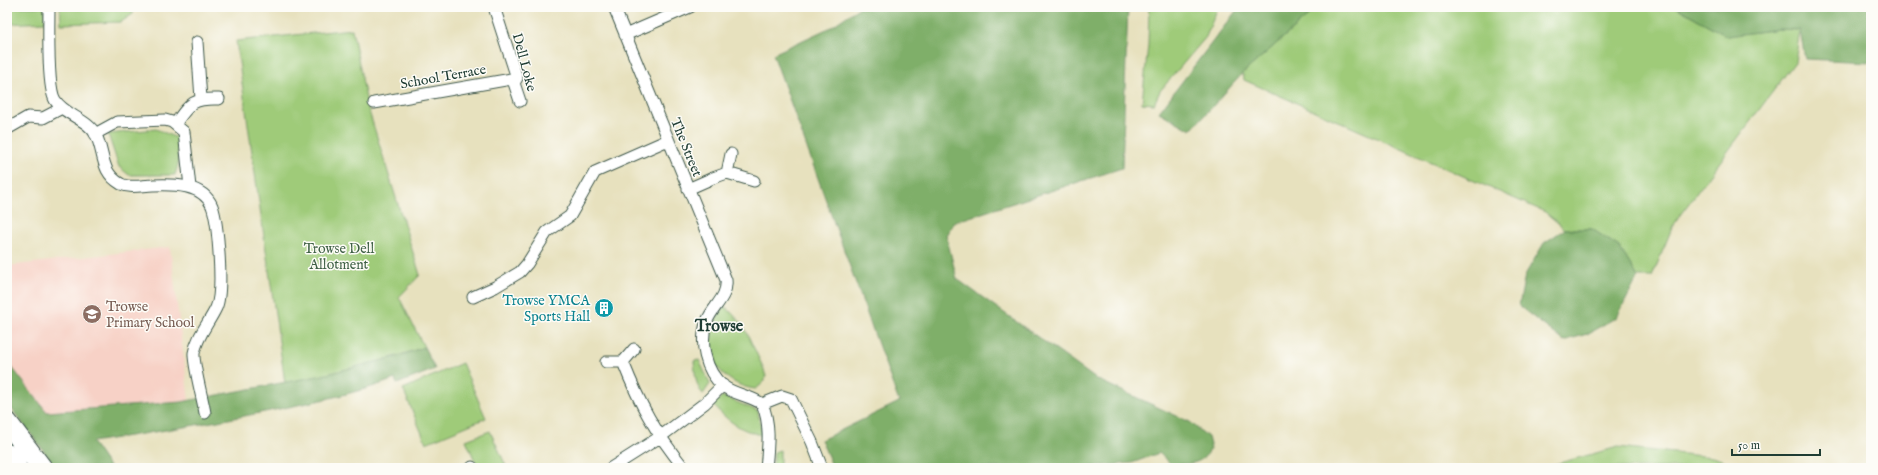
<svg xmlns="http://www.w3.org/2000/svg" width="1878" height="475" viewBox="0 0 1878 475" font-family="'IM FELL English',serif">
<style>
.built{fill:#f7d1c6}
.green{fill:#9fcb79;stroke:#5f8456}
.forest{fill:#7faf69;stroke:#4f764e}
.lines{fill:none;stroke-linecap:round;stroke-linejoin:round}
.street-casing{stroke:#3d5649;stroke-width:13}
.highway-casing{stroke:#3d5649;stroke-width:22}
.street{stroke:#fff;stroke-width:11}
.highway{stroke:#fff;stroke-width:20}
.labels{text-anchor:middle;stroke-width:3;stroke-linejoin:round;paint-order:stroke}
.street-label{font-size:14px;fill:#1f3d34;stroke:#fdfcf7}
.park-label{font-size:14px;fill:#3f6045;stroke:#fdfcf7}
.culture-label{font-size:14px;fill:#0d838f;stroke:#fdfcf7;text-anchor:end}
.education-label{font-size:14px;fill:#785e54;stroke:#fdfcf7;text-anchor:start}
.quarter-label{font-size:16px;font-weight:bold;fill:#1f3d34;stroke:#fdfcf7}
</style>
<rect width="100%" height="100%" fill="#fdfcf7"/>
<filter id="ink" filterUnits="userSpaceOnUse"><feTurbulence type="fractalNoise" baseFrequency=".025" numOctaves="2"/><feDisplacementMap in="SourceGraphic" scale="8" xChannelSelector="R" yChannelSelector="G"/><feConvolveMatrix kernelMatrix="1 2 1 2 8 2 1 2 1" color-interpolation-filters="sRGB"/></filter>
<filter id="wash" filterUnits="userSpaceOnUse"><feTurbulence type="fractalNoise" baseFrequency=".012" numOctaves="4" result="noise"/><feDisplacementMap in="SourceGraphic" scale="16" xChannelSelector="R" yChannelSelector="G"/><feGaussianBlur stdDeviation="0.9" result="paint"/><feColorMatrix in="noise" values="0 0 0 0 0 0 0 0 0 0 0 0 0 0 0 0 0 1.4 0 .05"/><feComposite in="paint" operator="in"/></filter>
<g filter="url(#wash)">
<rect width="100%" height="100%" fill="#e7e1be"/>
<path class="built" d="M170 247 189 401 46 412 7 361V266Z"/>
<path class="green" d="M7 7H44L45 22 7 24Z
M60 7H133V14L121 22 61 24Z
M1149 7H1218L1206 37 1160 91 1154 104 1142 103 1148 45Z
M1318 7H1676L1727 36 1779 29 1800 30 1795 62 1674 223 1652 277H1638L1619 247 1592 229H1565L1545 212 1244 80 1243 73Z
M352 29 368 108 420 275 399 297 424 347C379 363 332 374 285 383L236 41Z
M156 129 177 138 178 165 175 175H129L119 167 108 134Z
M724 308H727L743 325 762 365 766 376 764 382 756 389C729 387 703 361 710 332 712 323 718 315 724 308Z
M699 360 710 384 703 394C695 386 695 371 694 361Z
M462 363 486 418 426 443 403 389Z
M722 396 758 411 762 435C740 431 727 420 713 405Z
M490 431 507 468H478L466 440Z
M1618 447 1712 457 1748 468H1541Z
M780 450V468H773L774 452Z"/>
<path class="forest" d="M860 7H1128L1122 168 954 222 946 235 957 279 1096 379 1190 422 1208 437 1211 449C1200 466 1190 463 1172 465L1159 453 1132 463 1076 468H833L821 440 899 402 773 54 831 27Z
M1239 7H1318L1243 73 1191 130 1159 112Z
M1676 7H1871V62L1805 59 1800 30 1779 29 1727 36Z
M1565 229H1592L1619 247 1638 277 1617 317 1587 334 1564 341 1519 306 1525 275 1544 243Z
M424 347 435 369 397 384 395 379C363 391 331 398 298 405 230 420 161 431 92 442L110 468H57L7 403V361L47 412 181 402 323 375 399 356Z"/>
</g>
<g filter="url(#ink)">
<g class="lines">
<g class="street-casing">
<path id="street" d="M49 7C49 25 47 87 55 100 64 115 88 119 96 135 105 154 100 172 121 184 131 189 143 185 153 185 173 184 203 184 212 206 218 222 224 292 216 308 209 323 197 336 194 353 193 364 203 400 205 413
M494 7 517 78 514 83 520 101
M614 7 726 280C728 297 713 306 707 321 699 342 705 371 723 386 735 395 752 396 762 404
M625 35 690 7
M197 42 201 99
M374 103 517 78
M175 124C190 103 193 98 219 99
M7 129 28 117 43 118 62 108
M95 134 117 122 165 120 172 122 184 132 190 187
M727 173 731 154
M688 189 713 178 727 173 754 181
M473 297 495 287 520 272 527 264 547 232 570 216 595 172 668 140
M634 349 623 362C640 405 655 432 684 468
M606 362H623
M762 404 782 396 791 399 812 442 822 468
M762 404C771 423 768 448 766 468
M472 467 473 468
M611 468 660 437 705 403 723 385"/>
</g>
<g class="highway-casing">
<path id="highway" d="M7 422 42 468
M7 454 17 468"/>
</g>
<use href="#street" class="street"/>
<use href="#highway" class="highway"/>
</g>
</g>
<defs>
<g id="building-disc" transform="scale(1)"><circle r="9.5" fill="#0f9aa8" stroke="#fdfcf7"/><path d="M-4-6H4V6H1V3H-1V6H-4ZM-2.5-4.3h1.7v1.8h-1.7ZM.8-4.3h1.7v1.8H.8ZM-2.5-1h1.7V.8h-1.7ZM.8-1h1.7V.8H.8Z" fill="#fff"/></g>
<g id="school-disc" transform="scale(1)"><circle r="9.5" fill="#8d6e63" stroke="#fdfcf7"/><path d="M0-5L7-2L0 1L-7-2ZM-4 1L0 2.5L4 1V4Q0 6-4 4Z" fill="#fff"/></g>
</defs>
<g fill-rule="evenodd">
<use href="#building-disc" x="604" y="308"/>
<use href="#school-disc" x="92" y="314"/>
</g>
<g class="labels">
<g class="street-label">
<text transform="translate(525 62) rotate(75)" y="5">Dell Loke</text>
<text transform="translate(443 76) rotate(-10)" y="5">School Terrace</text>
<text transform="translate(687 147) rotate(68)" y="5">The Street</text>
</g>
<g class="park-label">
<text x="339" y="253">Trowse Dell<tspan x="339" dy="16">Allotment</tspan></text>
</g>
<g class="culture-label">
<text x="590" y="305">Trowse YMCA<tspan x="590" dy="16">Sports Hall</tspan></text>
</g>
<g class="education-label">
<text x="106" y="311">Trowse<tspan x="106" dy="16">Primary School</tspan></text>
</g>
<g class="quarter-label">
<text x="719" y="331">Trowse</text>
</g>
</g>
<rect width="1878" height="475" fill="none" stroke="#fdfcf7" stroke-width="24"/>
<path d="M1732 449v6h88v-6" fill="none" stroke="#1f3d34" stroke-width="2"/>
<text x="1738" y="449" font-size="12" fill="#1f3d34" stroke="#fdfcf7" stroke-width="3" paint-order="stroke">50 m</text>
</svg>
